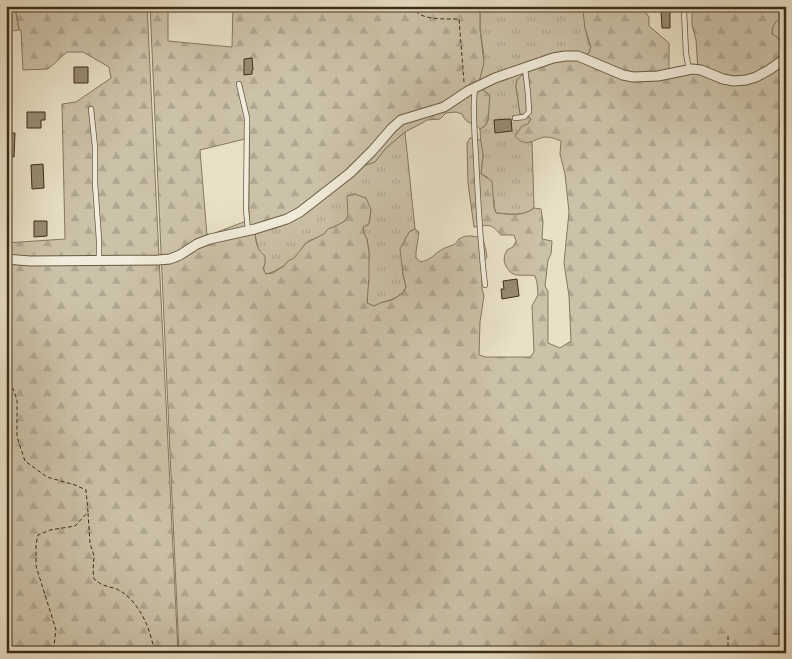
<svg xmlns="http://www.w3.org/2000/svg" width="792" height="659" viewBox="0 0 792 659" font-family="Cardo,serif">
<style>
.grass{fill:url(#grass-tufts);stroke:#857860}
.forest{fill:url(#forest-firs);stroke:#857860;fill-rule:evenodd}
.building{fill:#978b73;stroke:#3e2d17}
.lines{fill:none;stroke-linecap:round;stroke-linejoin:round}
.lane-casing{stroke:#695a43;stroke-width:6}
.street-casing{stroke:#695a43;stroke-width:11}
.path{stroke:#3e2d17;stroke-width:1;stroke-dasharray:4 2.5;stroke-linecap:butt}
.lane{stroke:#f1ecdb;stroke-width:4.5}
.street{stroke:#f1ecdb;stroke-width:9}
</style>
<defs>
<pattern id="grass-tufts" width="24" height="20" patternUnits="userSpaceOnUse" patternTransform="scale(1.25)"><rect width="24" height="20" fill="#ccc2a9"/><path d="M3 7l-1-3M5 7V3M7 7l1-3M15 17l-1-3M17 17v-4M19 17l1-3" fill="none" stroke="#b0a791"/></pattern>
<pattern id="forest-firs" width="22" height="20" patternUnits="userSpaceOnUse" patternTransform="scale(1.25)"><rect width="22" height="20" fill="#ccc2a9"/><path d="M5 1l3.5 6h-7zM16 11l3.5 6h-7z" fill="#b0a791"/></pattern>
</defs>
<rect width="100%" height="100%" fill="#e9e1c7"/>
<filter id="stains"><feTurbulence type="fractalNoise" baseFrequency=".004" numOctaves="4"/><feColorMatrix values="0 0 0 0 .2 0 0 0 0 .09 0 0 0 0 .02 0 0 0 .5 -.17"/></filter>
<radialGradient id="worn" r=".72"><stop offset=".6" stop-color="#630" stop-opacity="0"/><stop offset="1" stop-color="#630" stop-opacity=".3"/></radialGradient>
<path class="grass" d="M6 6H15L19 30 6 32Z
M480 6H587L589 8 583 10 588 41 591 47 589 53 582 56 527 72 517 80 516 87 520 113 526 115 531 119 528 125 526 142H532L534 208C523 217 509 214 496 213L494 207V200L487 177 481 174 483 155 481 148 480 129 485 126 488 120V108L480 88 479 82 484 57 480 29Z
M776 6H786V97C782 83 782 69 785 56L772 34V28L779 12Z
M786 107V147C780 135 775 116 786 107Z
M405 132 415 229 409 232 403 274 406 287C400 300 386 300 374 306L367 303 369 252 367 239 364 233 363 227 369 224 371 210 348 216C344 224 337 225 329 229 325 231 327 231 324 234 318 238 311 239 306 243 303 246 301 250 299 253 293 261 276 272 266 274L263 269 265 263 257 246 255 233 352 173 363 166 375 162 386 148Z"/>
<path class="forest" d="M15 6H147L178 653H6V243L65 239 62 104 76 102 111 78 109 67 83 52H67L48 69 23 70 21 30H19Z
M150 6H168V41L232 47 233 6H480V29L484 63 479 82 480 88 490 95 488 120 485 126 480 129C473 121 467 126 462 114L456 112 446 113 440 119 427 120 422 123 405 132 386 148 375 162 363 166 352 173 290 222 273 229H267L255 233C256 243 257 250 265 256V263L263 269 266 274 273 273 284 266 288 261 294 258 306 243 324 234 328 229 334 227 345 221 348 216 347 196 354 194 366 198 371 210 369 224 363 227 364 233 367 239 369 252V277L367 303 374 306 380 303 392 300 403 293 406 287 403 274 400 249 409 232 415 229 419 232 416 252V258L421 262C429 260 432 257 438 252 443 248 448 247 453 245 457 243 456 242 459 239 466 234 476 236 483 239L486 251 487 257 483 263 482 276V289L484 296 480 322 479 355 485 357H530L534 352 532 306 538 295 537 282 535 276C522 273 513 280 506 266 503 260 504 256 507 250L513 247 516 241 514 235H501C490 223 490 225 474 227L468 183 467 143 470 138H476L481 141 483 155 481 174 492 181 494 207 496 213C509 214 523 217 534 208L541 209 543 222 542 239 552 241 551 254 548 260 545 286 548 291V343L560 348 571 341 569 296 564 263 569 212 565 174 560 154 561 141C556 139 551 137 545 137 533 139 526 149 515 136L522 126 528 124 531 119 526 115 520 114 516 87 517 80 521 76 527 72 537 63 582 56 589 53 591 47 585 29 583 10C591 7 599 8 607 6H641L649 17V26L669 43V72L698 71 696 40 692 25V13L697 7 776 6 779 12 780 18C774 23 772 27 772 34L777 37 784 49 785 56 782 68 783 87 786 97V107C775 116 780 135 786 147V182L785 192 786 193V633L773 634H786V653H261L400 647 231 653H179ZM249 138V220L207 236 200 150Z"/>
<path class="building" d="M670 10V28H662L661 11Z
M252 58 253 70H252V74L244 75V59Z
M74 67H88V83H74Z
M27 112H45V120H41V128H27Z
M511 119 512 131 495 133 494 120Z
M6 133H15L14 157H6Z
M43 164 44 188 32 189 31 165Z
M34 221H47V236L34 237Z
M517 279 519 296 502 299 501 289H504L503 281Z"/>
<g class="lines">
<g class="lane-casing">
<path id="lane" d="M684 11 686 53 689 70
M239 84 247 118 246 209 248 231
M475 88C472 111 475 135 476 158 478 200 480 243 485 285
M91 109 95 147V183L99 240V260
M515 118 524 117 529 112 528 94 525 68"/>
</g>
<g class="street-casing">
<path id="street" d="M6 259 30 261 158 260 170 259 180 255 197 244 210 239 255 229 287 219 300 212 350 173 373 150 392 128 401 120 444 107 468 91 495 78 553 58 565 56H578L623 75 633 77 658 76 692 69 701 70 723 79 734 81 746 80 756 77 769 70 786 58"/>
</g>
<path class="path" d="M412 6C414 8 415 11 418 13 426 20 448 19 459 19L464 82
M6 369 17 400V437L25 461 47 477 75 485 86 490 88 512 75 526 50 530 38 535 36 544V566L56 630 53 653
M88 513 90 543 94 556 93 570 94 579C105 589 112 585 122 592 133 599 141 612 146 623 150 631 152 643 156 653
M728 653V636"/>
<use href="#lane" class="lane"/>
<use href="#street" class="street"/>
</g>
<rect width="792" height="659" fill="none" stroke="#e9e1c7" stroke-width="25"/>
<rect x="8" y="8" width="777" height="644" fill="none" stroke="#3e2d17" stroke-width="2.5"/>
<rect x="12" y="12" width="767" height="634" fill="none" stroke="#3e2d17"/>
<rect width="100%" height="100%" filter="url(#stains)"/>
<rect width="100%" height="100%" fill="url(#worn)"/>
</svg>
